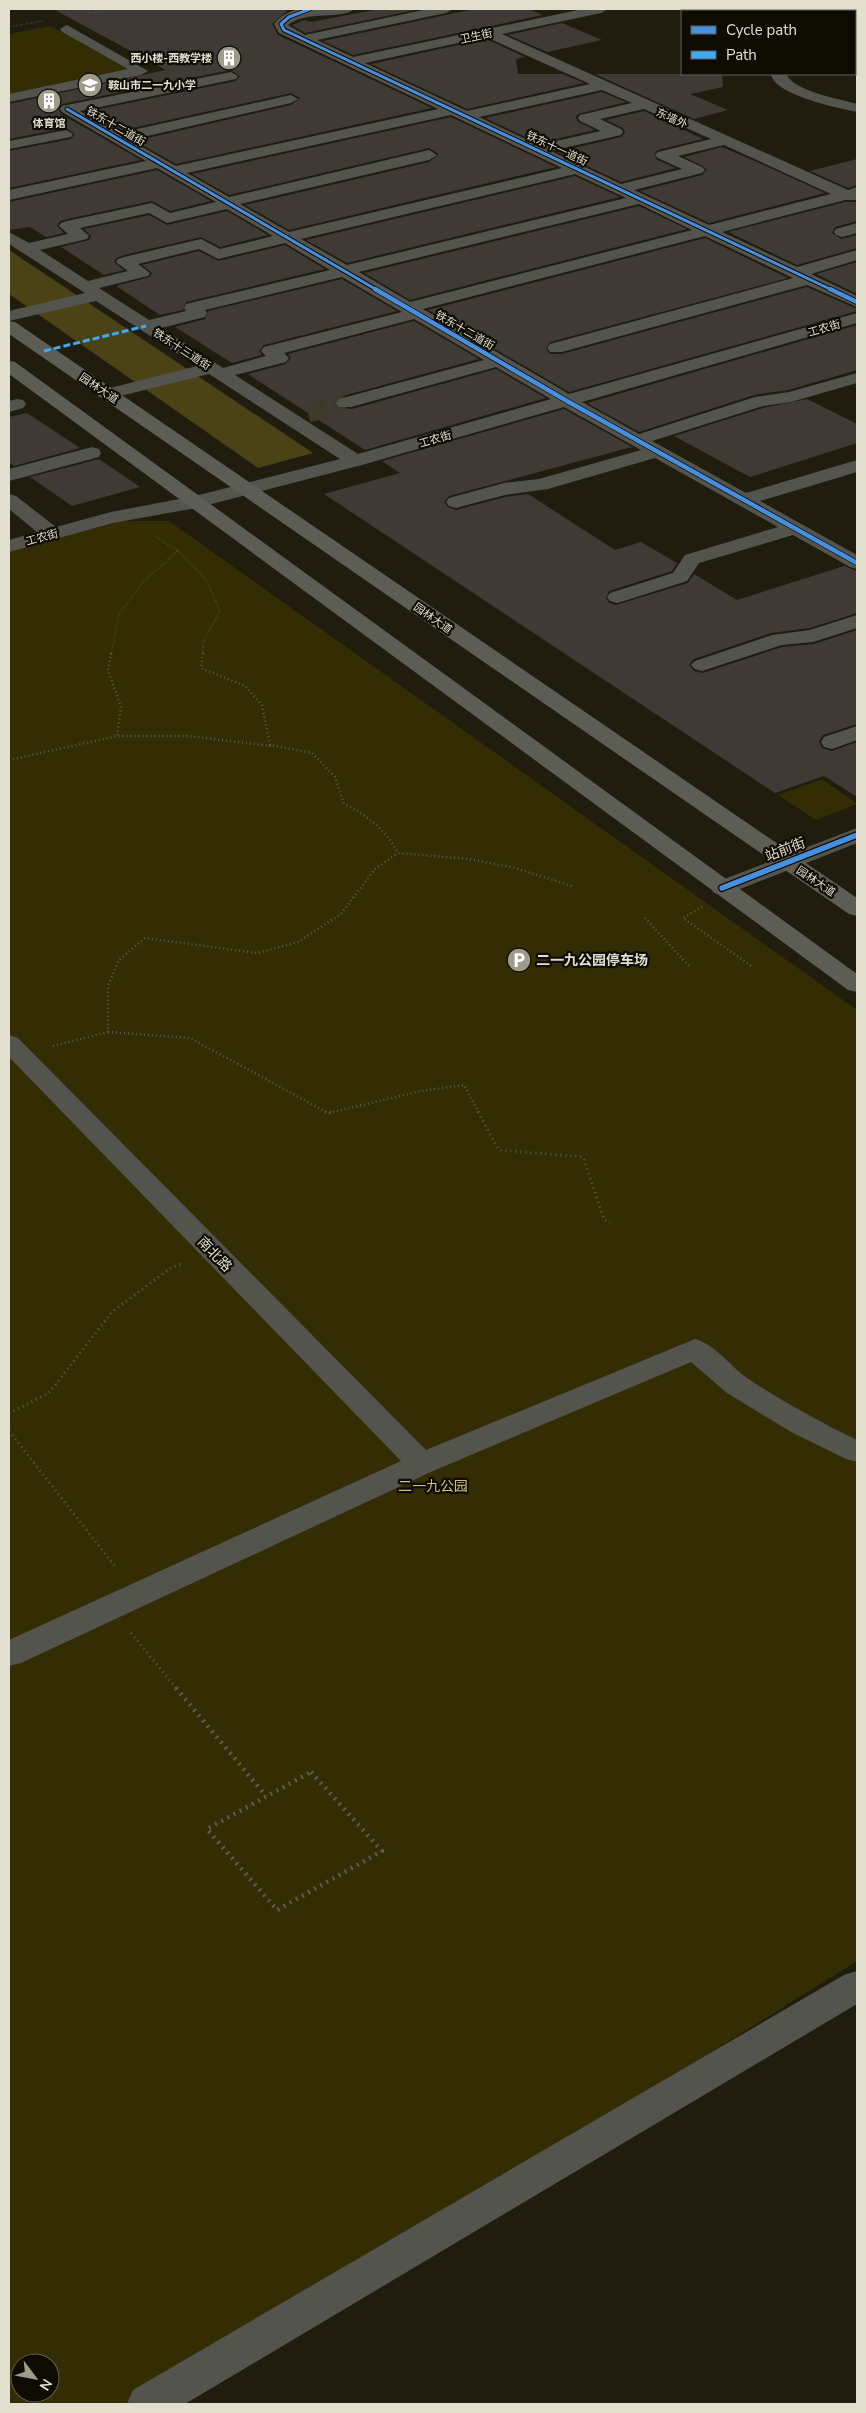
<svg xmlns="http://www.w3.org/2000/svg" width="866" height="2413" viewBox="0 0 866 2413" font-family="'Nunito Sans','Noto Sans SC',sans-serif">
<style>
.green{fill:#342c02;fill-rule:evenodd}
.forest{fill:#4b4216}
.building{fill:#403a36}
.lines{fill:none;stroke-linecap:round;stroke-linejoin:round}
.minor-tunnel{stroke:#3d3a2b;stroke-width:19;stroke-dasharray:19 9;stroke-linecap:butt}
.path-far3{stroke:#5b5b54;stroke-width:2;stroke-dasharray:0.5 2;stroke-linecap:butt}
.path-far2{stroke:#5b5b54;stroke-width:2.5;stroke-dasharray:1 3;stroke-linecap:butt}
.path-far1{stroke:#5b5b54;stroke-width:3;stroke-dasharray:1 4;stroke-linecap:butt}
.path{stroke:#5b5b54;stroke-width:4.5;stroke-dasharray:2 5;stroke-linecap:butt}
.minor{fill:#54544f;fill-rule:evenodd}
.major{fill:#5c5e55;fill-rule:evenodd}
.quiet{stroke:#3fa9f5;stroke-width:3;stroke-dasharray:7 3;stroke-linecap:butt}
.cycleway-far2-casing{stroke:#0e0b03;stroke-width:5}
.cycleway-far1-casing{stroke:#0e0b03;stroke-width:6}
.cycleway-casing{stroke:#0e0b03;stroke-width:8}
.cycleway-far2{stroke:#468fdf;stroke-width:3}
.cycleway-far1{stroke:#468fdf;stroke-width:4.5}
.cycleway{stroke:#468fdf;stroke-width:5.5}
.labels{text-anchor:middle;stroke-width:4.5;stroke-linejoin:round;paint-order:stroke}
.far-street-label{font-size:11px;fill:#e2dfcf;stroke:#0e0b03}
.far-poi-label{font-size:11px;font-weight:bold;fill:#e2dfcf;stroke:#0e0b03;text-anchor:end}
.street-label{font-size:14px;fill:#e2dfcf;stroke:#0e0b03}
.poi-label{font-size:14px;font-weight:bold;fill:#e2dfcf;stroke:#0e0b03;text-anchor:start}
.park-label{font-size:14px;fill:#d0c074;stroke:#0e0b03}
</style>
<rect width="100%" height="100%" fill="#201d0e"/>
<path class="green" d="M50 26 132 71 9 96V34Z
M122 521H169L857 1010V1961L149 2404H9V551ZM20 2363H50V2393H20Z
M822 779 857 804 816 820 778 795Z"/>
<path class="forest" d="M9 250 313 453 258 468 9 294Z"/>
<path class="building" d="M53 9H282L287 11 272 24 278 35 432 108 176 164 135 141 291 105 300 98 291 93 119 131 85 112 236 81 240 76 231 70 62 104 58 108 61 114 141 160 9 188V151L71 139 75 134 66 128 9 139V104L166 70Z
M379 9 415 10 305 33 292 25 304 20 311 22Z
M474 9H528L543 15 353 55 323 41Z
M562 23 602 40 547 52 508 35Z
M486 39 525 57 516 59 518 74H563L584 83 467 109 371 64Z
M595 74H722L723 87 690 94 728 110 694 119Z
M602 92 626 102 578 114 576 117 578 122 595 130 538 143 485 118Z
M644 111 703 139 658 150 654 154 657 160 676 168 621 182 557 152 621 137 625 133 623 128 606 120Z
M451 117 556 167 289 230 245 205 429 162 439 154 429 148 229 195 192 174Z
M722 147 757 162 825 193 709 223 640 191 702 175 707 170 703 166 684 157Z
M857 159V185L848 188 810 171Z
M157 170 211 201 170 211 152 201 67 219 60 221 57 226 64 233 46 237 30 227 9 230V202Z
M575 176 620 197 347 263 306 240Z
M845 202H857V221L835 227 832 233 841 239 857 235V248L797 265 728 232Z
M639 206 687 229 410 300 364 273Z
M227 211 268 235 220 247 201 237 124 255 116 258 114 262 124 270 104 275 61 247 89 240 91 236 84 229 149 215 167 225Z
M705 238 788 278 550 342 546 349 550 354H562L807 287 857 309V311L569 392 428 310Z
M285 245 325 269 186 302 183 310 160 315 116 286 150 277 152 273 142 265 199 251 218 261Z
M857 262V294L816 274Z
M342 279 397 311 264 345 259 351 262 355 232 363 175 327 205 319 208 311Z
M414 321 479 359 339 397 334 403 338 408 352 409 496 369 546 398 365 450 248 374 286 364 291 358 288 354Z
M857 325V370L788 390 754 395 639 432 587 403Z
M807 399 857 424V443L750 477 674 436 763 408Z
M564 409 632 447 449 496 444 502 448 507 456 510 505 497 528 494 615 550 641 542 677 563 672 571 609 591 606 598 609 603 616 605 688 583 694 574 737 600 844 566 857 571V613L810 628 771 633 694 659 689 665 694 671 703 673 782 647 814 644 857 630V724L823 735 819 741 822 748 832 751 857 742V797L824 776 775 793 324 494 400 473 382 461Z
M27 413 80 448 14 466 9 463V417Z
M99 459 140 487 72 506 30 477Z"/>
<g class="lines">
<path class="minor-tunnel" d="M308 413 345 403"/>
<path class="path-far3" d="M88 13 112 9
M9 27 43 21
M155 536 178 551 207 581 220 611 204 640 202 655
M111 655 119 614 144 581 178 551"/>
<path class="path-far2" d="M111 653 108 670 121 707 117 735
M203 653 201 668 245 686 262 705 270 745 312 753 335 777 344 804C368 816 385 829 398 853L470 859 515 868 572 886
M9 760 117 736H189L271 746
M702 907 683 918 753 967
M645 918 691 968
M108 1032 190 1038 328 1113
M53 1046 108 1032V986L119 960 145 938 257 953 298 942 341 914 375 869 398 853
M329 1113 421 1091 464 1085 479 1113"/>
<path class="path-far1" d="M325 1112H334
M478 1112 499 1150 583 1157 604 1219 610 1223
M9 1413 49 1393 113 1311 172 1267 181 1264
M9 1431 117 1569
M131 1633 177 1689"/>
<path class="path" d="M176 1688 266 1796
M311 1772 382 1851 277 1910 207 1829Z"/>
<path class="minor" d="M298 9H354C344 20 305 10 288 25L305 35 428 9H453L446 13 317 40 353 57 583 9H608L601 13 502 34 848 190 857 187V200H845L722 232 797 267 857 250V260L811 274 857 296V307L807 285 562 352H550L547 348 550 344 793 278 705 236 423 309 569 394 857 313V323L582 402 639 434 755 397 789 392 857 373V383L791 402 763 406 652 441 746 493 857 460V472L760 501 857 555V569L850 567 793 535 699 563 687 581 624 601 617 603 610 601 607 597 610 593 673 573 685 555 778 527 655 458 548 489 505 495 456 508 449 506 446 502 449 498 504 483 539 479 641 450 564 407 362 465 196 508 113 523 9 552V540L37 532 9 509V494L16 496 56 527 111 512 195 496 340 459 209 374 108 399 102 398 99 394 102 390 197 366 96 301 9 321V311L85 293 9 244V232L29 243 68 234 59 226 61 223 67 221 152 203 170 213 216 202 157 168 9 200V190L146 161 62 112 60 109 62 106 231 72 238 76 236 79 80 111 119 133 291 95 298 99 291 103 130 140 176 166 438 109 279 33 274 24C281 15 289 12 298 9ZM486 37 590 84 467 111 365 63ZM602 90 632 103 580 115 578 118 580 121 601 131 538 145 479 117ZM644 109 711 139 658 152 655 155 658 158 682 169 621 184 551 151 621 135 623 132 621 129 600 119ZM451 115 562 168 289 232 240 204 429 160 437 155 429 150 229 197 187 173ZM724 145 831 194 709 225 634 190 702 173 705 170 702 167 678 156ZM575 174 626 198 347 265 301 239ZM639 204 692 230 410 302 359 272ZM227 209 273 236 220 249 201 239 124 257 118 259 116 262 128 271 88 281 40 250 87 239 89 236 80 228 149 213 167 223ZM285 243 330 270 186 304 184 308 186 311 149 320 99 288 148 276 150 273 138 264 199 249 218 259ZM342 277 402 312 264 347 261 351 266 356 223 368 161 328 205 317 207 313 205 310ZM414 319 484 360 339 399 336 403 339 407H351L496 367 551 399 358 454 235 375 286 362 289 358 284 353Z
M736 9H754L756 11H738Z
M67 25 148 71 141 75 9 102V94L128 69 62 32 60 29Z
M771 74H786C794 91 839 99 857 104V112C838 108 774 95 771 74Z
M66 130 73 134 71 137 9 149V141Z
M857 223V233L842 237 836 235 834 232 836 229Z
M17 399 23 400 26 404 23 408 9 412V401Z
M92 447 99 449 101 453 99 457 9 481V469Z
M857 615V628L813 642 782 645 702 671 695 669 691 665 695 661 772 635 810 630Z
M857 726V740L832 749 824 747 821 742 824 737Z
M857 828V843L730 893 722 895 714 893 710 888 714 883Z
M9 1035 18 1038 426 1450 695 1339C717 1345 731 1368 750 1380 784 1402 820 1422 857 1440V1462L846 1459 793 1433 727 1393 691 1362 433 1471 21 1663 9 1666V1640L401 1461 9 1057Z
M857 1971V2004L185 2404H127L133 2390 844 1975Z"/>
<path class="major" d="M9 321 15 322 857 898V916L849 914 9 334Z
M9 361 15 362 857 974V992L848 990 9 374Z"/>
<path class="quiet" d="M44 351 146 326"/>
<g class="cycleway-far2-casing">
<path id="cycleway-far2" d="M310 9 289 17 281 24 284 30 832 290
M67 109 377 290"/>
</g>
<g class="cycleway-far1-casing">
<path id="cycleway-far1" d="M375 289 567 401 857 563
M830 289 857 302"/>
</g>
<g class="cycleway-casing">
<path id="cycleway" d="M722 888 857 835"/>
</g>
<use href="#cycleway-far2" class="cycleway-far2"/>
<use href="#cycleway-far1" class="cycleway-far1"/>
<use href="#cycleway" class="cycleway"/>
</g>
<defs>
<g id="building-disc" transform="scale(1.25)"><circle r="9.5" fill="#9e9b8b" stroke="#0e0b03"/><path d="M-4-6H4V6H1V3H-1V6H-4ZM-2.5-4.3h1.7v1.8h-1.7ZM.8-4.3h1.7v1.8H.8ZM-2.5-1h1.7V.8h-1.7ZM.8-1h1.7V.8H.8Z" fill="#fff"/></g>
<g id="school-disc" transform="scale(1.25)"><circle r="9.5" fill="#9e9b8b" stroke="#0e0b03"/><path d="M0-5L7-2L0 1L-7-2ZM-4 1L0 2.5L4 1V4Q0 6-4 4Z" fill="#fff"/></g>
<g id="parking-disc" transform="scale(1.25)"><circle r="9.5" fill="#9e9b8b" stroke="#0e0b03"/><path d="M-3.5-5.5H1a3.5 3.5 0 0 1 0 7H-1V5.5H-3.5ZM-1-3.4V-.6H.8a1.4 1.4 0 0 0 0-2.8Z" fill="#fff"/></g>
</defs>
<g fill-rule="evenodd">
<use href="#building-disc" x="229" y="58"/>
<use href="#school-disc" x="90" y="85"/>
<use href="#building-disc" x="49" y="101"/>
<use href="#parking-disc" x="519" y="960"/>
</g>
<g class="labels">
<g class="far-street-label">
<text transform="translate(476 36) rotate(-12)" y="4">卫生街</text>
<text transform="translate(672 118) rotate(24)" y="4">东墙外</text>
<text transform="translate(116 126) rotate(30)" y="4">铁东十二道街</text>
<text transform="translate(557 148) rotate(25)" y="4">铁东十一道街</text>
<text transform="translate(824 328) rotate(-16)" y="4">工农街</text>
<text transform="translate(465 330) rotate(30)" y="4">铁东十二道街</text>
<text transform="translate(182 349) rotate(33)" y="4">铁东十三道街</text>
<text transform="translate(99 388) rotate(34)" y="4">园林大道</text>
<text transform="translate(435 439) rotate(-16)" y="4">工农街</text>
<text transform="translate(42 537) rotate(-15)" y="4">工农街</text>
<text transform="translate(433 618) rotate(35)" y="4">园林大道</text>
<text transform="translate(816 881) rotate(34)" y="4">园林大道</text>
</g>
<g class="far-poi-label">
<text x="212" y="62">西小楼-西教学楼</text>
<text x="108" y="89" text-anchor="start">鞍山市二一九小学</text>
<text x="49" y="127" text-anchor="middle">体育馆</text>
</g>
<g class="street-label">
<text transform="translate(785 849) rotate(-21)" y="5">站前街</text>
<text transform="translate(215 1254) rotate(46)" y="5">南北路</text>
</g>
<g class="poi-label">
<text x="536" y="965">二一九公园停车场</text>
</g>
<g class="park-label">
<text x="433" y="1491">二一九公园</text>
</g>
</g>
<rect width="866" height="2413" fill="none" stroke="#e2dfcf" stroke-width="20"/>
<rect x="681" y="10" width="175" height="65" fill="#0e0b03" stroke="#636055"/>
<rect x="691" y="26" width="25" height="8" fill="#468fdf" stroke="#636055"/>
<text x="726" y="35" font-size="15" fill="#e2dfcf">Cycle path</text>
<rect x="691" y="51" width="25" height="8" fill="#3fa9f5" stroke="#636055"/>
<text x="726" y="60" font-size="15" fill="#e2dfcf">Path</text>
<g transform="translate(35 2378) rotate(122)"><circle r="24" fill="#0e0b03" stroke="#636055"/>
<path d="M0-4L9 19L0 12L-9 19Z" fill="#9e9b8b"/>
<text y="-8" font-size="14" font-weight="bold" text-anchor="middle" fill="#e2dfcf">N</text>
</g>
</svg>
